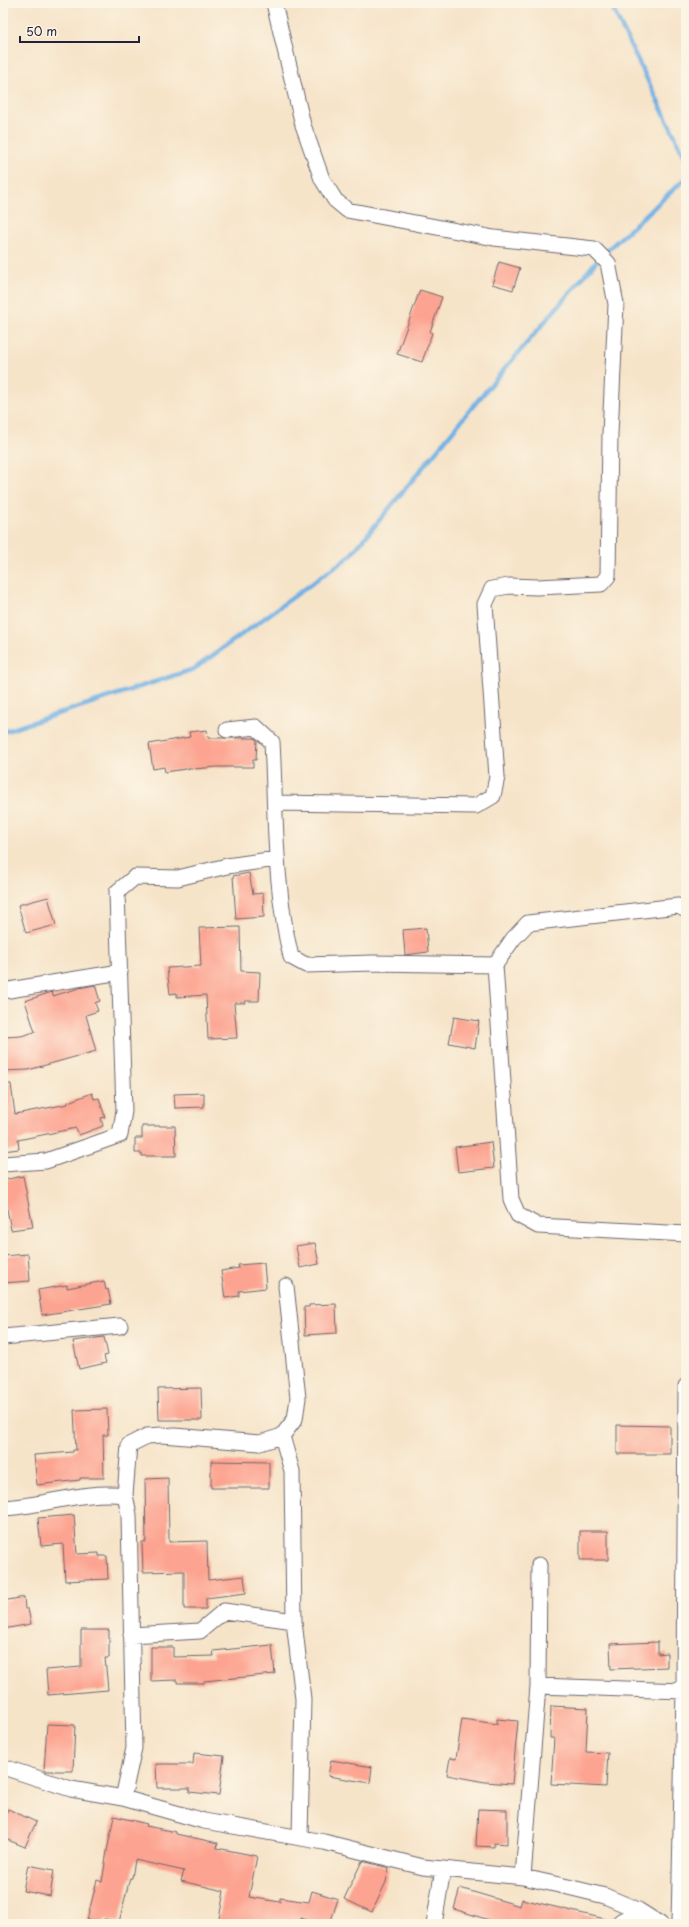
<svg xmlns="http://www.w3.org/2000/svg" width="689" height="1927" viewBox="0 0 689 1927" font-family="'Playpen Sans',sans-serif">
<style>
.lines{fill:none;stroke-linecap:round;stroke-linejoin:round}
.stream{stroke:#70b1e4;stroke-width:4.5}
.building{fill:#fca491}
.minor-casing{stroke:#6c666d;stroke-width:17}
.minor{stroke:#fff;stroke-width:15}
</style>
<rect width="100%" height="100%" fill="#fcf5e5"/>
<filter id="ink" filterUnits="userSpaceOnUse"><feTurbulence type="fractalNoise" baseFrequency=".025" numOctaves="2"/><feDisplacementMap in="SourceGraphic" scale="8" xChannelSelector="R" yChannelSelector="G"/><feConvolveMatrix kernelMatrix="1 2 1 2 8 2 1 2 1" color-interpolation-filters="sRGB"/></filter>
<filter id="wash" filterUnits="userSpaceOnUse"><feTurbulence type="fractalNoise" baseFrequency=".012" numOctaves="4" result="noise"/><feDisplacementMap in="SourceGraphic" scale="16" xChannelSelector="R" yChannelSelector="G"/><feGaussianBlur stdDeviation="0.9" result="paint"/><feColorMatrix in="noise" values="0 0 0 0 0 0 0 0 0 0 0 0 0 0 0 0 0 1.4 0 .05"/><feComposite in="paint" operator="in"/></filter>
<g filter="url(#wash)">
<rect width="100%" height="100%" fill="#f6e4c9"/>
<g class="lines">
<path class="stream" d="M610 3 686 159
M3 732 194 669 350 556 479 399 601 256 686 178"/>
</g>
<g id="blocks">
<path class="building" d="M499 262 520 268 513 290 492 284Z
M420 290 442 297 430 332 432 333 422 362 397 354Z
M207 730 208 738H254L257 740 256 760H253V767H217L194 769 193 768 165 772 164 767 153 769 149 744 190 737 189 732Z
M249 873 253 894 263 893 264 917 236 919 233 876Z
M48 897 56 925 26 933 18 905Z
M240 927 241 971 260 972 259 1001H245V1003H234L237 1038 208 1039 206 995 177 997V993L170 994 167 968 201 966 199 928Z
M426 928 428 952 405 955 403 930Z
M95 985 100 1001 95 1003 98 1011 86 1015 96 1051 28 1070 3 1071V1037L21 1036 35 1032 25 1001 52 992 53 996 79 988Z
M454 1017 479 1021 475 1048 449 1043Z
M3 1084H11L15 1114 68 1104V1102L92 1093 94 1099 99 1098 105 1117 101 1118 103 1126 79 1135 76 1128 18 1140 19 1149 3 1151Z
M204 1093V1107L175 1108 174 1094Z
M142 1126H175L176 1156H142V1153H135V1138H142Z
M491 1142 494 1168 458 1172 455 1147Z
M23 1176 33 1227 11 1230 7 1209H3V1180Z
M315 1243 319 1264 300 1268 296 1246Z
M28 1254 30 1281 3 1283V1256Z
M264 1263 266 1288 239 1291V1296L225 1298 221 1271 239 1268 238 1265Z
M104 1281 106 1290 108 1289 111 1304 42 1315 38 1290 67 1285V1288Z
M336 1304 337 1333 305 1335 304 1307H309V1305Z
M104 1337 108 1355 104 1356 106 1363 79 1369 73 1341Z
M201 1388 202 1420H159L158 1389Z
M107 1409 108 1435H103L104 1478H80V1480L37 1485 34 1455 73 1452V1450H76L74 1410Z
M617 1425 670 1426V1454H617Z
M211 1461 269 1462V1488H211Z
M168 1478 169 1542 207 1541 208 1580 244 1576 246 1593 206 1598V1609H184V1571L143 1572 142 1542H146L145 1479Z
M74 1515 77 1554 99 1553V1556H107L108 1579 65 1581 63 1544 41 1546 38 1518Z
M580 1531H608V1560H580Z
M24 1597 25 1609H28L31 1624 3 1629V1601Z
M81 1630H109V1658H105L108 1690 48 1695 46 1670 81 1667Z
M658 1642V1654L667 1653V1667L611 1669 610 1644Z
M272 1645 275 1674 204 1681V1683H177V1680L151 1681V1647H173V1657L214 1656 213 1651Z
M551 1706 588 1708 586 1752 608 1753 606 1787 551 1784 554 1738H550Z
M462 1719 497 1724V1719L518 1721 512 1784 485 1782 447 1775 450 1758 456 1759Z
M47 1724 75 1725 73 1771H44Z
M194 1753 224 1756 219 1795 189 1792 190 1788H157L156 1764H193Z
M331 1760 372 1767 370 1783 328 1776Z
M8 1809 36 1822 25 1847 3 1838V1820Z
M478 1809 507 1810V1844L494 1843V1847L476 1846Z
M114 1816 147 1824 146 1826 176 1832V1834L218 1843 217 1848 257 1856 249 1897 280 1902V1898L309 1902 312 1891 338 1899 330 1924H320L301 1918V1924H218L224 1891 181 1881 184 1871 135 1860 132 1878H130L119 1922 104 1919 103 1924 87 1920 97 1880 102 1882 107 1851Z
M362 1861 389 1868 386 1882 372 1912 344 1899Z
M28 1865 54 1870 50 1896 23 1891Z
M460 1888 520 1906 522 1899 605 1919V1924H488L489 1920 454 1909Z"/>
</g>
</g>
<g filter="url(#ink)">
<use href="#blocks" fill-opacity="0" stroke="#6c666d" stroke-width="1"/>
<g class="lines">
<g class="minor-casing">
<path id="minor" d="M274 3 303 125 322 179 335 200 347 210 494 238 594 249 608 263 616 304 610 434 608 576 601 584 537 587 509 586 492 589 485 604 497 777 493 796 476 806 276 803
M227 730 256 727 272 742C276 814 274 887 291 957L306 965 373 963 495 965 513 939 528 923 678 906 686 910
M495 965 511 1199 518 1215 538 1226 686 1234
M3 991 120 972
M3 1164 46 1161 120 1135 124 1111 117 892 135 877 178 878 227 866 276 859
M3 1337 120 1326
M282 1436 292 1471 294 1621 303 1699 300 1837
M3 1508C44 1506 83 1490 125 1495
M131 1635 200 1631 224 1611 294 1621
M538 1686 684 1691
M3 1767 71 1789 123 1798 204 1821 324 1842 423 1867 523 1877 568 1887 605 1896 638 1910 660 1924
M123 1798 134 1748 129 1515 125 1495 129 1445 147 1436 162 1435 260 1443 282 1436 295 1419 298 1398 286 1286
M523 1877 538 1686 539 1565
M434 1924 443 1869
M618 1924C625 1916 636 1916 646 1915
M679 1924 684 1691 686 1386"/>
</g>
<use href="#minor" class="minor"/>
</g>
</g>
<rect width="689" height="1927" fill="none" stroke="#fcf5e5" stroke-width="16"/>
<path d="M20 36v6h119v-6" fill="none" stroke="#22223b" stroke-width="2"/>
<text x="26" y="36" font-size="12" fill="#22223b" stroke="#fcf5e5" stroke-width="3" paint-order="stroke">50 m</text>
</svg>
